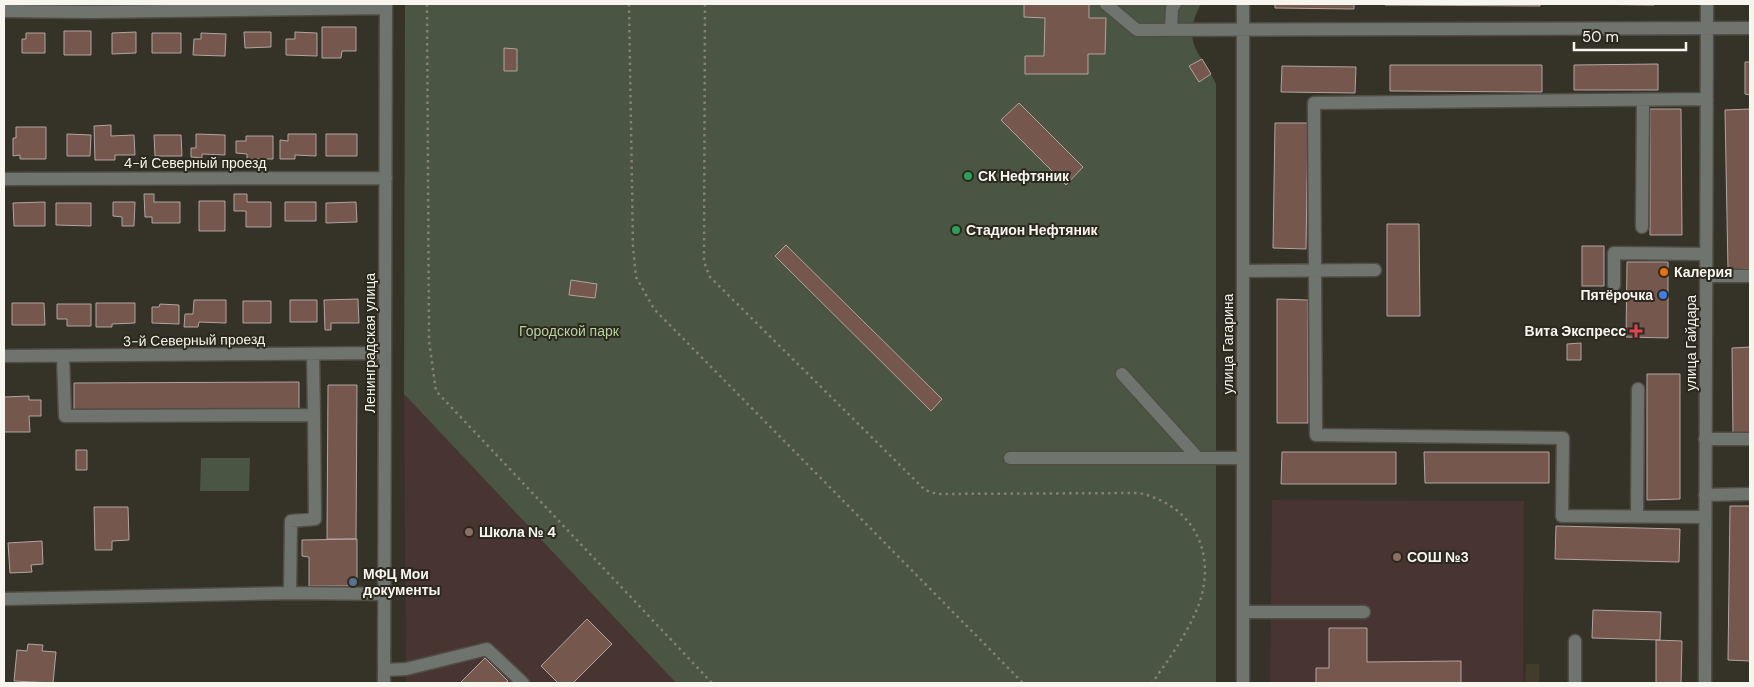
<svg xmlns="http://www.w3.org/2000/svg" width="1754" height="687" viewBox="0 0 1754 687" font-family="'DM Sans',sans-serif">
<style>
.built{fill:#413c2c}
.education{fill:#483430}
.green{fill:#4b5543}
.building{fill:#75574e;stroke:#b2a4a0}
.lines{fill:none;stroke-linecap:round;stroke-linejoin:round}
.minor-casing{stroke:#504d44;stroke-width:15}
.path{stroke:#828077;stroke-width:2.5;stroke-dasharray:2.5 4;stroke-linecap:butt}
.minor{stroke:#70746f;stroke-width:12}
.leisure-dot{fill:#2e9e5b;stroke:#2b281e;stroke-width:2}
.food-dot{fill:#e8710a;stroke:#2b281e;stroke-width:2}
.shop-dot{fill:#3f7fe0;stroke:#2b281e;stroke-width:2}
.health-dot{fill:#e0444e;stroke:#2b281e;stroke-width:2}
.education-dot{fill:#8d6e63;stroke:#2b281e;stroke-width:2}
.service-dot{fill:#5c6f8a;stroke:#2b281e;stroke-width:2}
.labels{text-anchor:middle;stroke-width:4;stroke-linejoin:round;paint-order:stroke}
.street-label{font-size:14px;fill:#f7f5ee;stroke:#2b281e}
.poi-label{font-size:14px;font-weight:bold;fill:#f7f5ee;stroke:#2b281e;text-anchor:start}
.park-label{font-size:14px;fill:#b5d2a1;stroke:#2b281e}
</style>
<rect width="100%" height="100%" fill="#353228"/>
<path class="built" d="M1526 664H1539V683H1525Z"/>
<path class="education" d="M404 394 676 683H406Z
M1272 500 1524 501 1523 683H1270Z"/>
<path class="green" d="M405 4H1201C1180 43 1200 51 1216 84V683H676L404 394Z
M201 458H250L249 491H200Z"/>
<path class="building" d="M1024 4H1089V18H1106L1105 54H1088V74H1025V56H1044L1045 18 1024 17Z
M1275 4H1354V9L1275 8Z
M1385 4H1540V6L1385 5Z
M1574 4H1654V5Z
M322 27H356V51H342L341 58H322Z
M64 31H91V55H64Z
M136 32V53L112 54V33Z
M244 32H271V47L245 48Z
M295 32 317 33V56L286 55V39H295Z
M26 33H45V53H22V39H26Z
M152 33H181V53H152Z
M201 33 226 34 225 56 193 55 194 39H201Z
M504 48 517 49V71H504Z
M1202 59 1211 74 1199 82 1189 66Z
M1745 62H1750V95L1745 94Z
M1658 64V90H1574V65Z
M1390 65H1542V92L1390 91Z
M1282 66 1356 67 1355 93 1281 92Z
M1019 103 1083 167 1066 185 1001 120Z
M1650 109H1681L1682 235H1650Z
M1750 109V269L1728 270 1725 110Z
M1275 123H1308L1306 249 1273 248Z
M111 125V136L134 135 135 155H115V160H95L94 126Z
M16 127H46V159H20V155L13 156V138H16Z
M67 134 91 135 90 156H67Z
M196 134 225 135V155L202 154V158L191 157V148H196Z
M288 134H316V156L295 155V159H280V140L288 141Z
M326 134H357V156H326Z
M154 135H181L182 156H155Z
M246 136H273V159H247V154L236 153V141H246Z
M144 194H154V202H180V223H152V217H145Z
M234 194H247V202H271V227H246V211H234Z
M199 201H225V231H199Z
M45 202V226H14L13 203Z
M113 202H135L134 226H122V217L113 216Z
M285 202H316V221H285Z
M356 202 357 222 326 223V203Z
M56 203H91V226L56 225Z
M1387 224H1419L1420 316H1387Z
M786 245 942 399 931 411 775 256Z
M1582 246H1604V286H1582Z
M1627 262H1668V338L1626 337Z
M571 280 597 284 595 298 569 295Z
M358 299 359 323H331V330H325L324 300Z
M1277 299 1308 300V423H1277Z
M194 300H226V323L199 322 198 327H184L185 314H193Z
M290 300H317V322H290Z
M243 301H271V323H243Z
M12 303H44L45 325H12Z
M96 303H135V323L112 324V327H96Z
M57 304H91V326H67V319H57Z
M160 304 179 305V324L152 323V307H159Z
M1581 343V360H1567V344Z
M1750 347V435L1733 436 1732 348Z
M1647 374H1680V499L1647 500Z
M299 382V410L74 411V383Z
M328 385H357L356 539H327Z
M29 396V400H41V416H29L30 432H4V397Z
M76 450H87V470H76Z
M1282 452H1396V484H1281Z
M1424 452H1549V483H1425Z
M1730 506H1750V661L1728 660Z
M94 507H128L129 540 112 541V550H95Z
M1556 526 1680 529 1679 562 1555 559Z
M357 539V586H309V557L302 556V540Z
M42 541 43 564 31 565 32 572 10 573 8 543Z
M1593 610 1661 612 1660 640 1592 638Z
M587 619 612 644 573 683H558L541 666Z
M1329 628H1367V662L1461 661V683H1316V668H1329Z
M1656 640 1682 641 1681 683H1656Z
M28 644 43 645 42 651 56 652 53 683 14 681 17 650 27 651Z
M485 658 508 681 505 683H460Z"/>
<g class="lines">
<g class="minor-casing">
<path id="minor" d="M1106 4 1137 30 1750 28
M1243 4V683
M4 11 92 12 386 8
M1171 30 1172 8 1175 4
M4 179 386 178
M1642 227 1643 100
M1243 271 1375 270
M1706 276H1750
M1614 285V253L1706 254
M313 354 314 415
M4 356 385 353
M63 357 65 416 314 415 315 519 291 521 290 593 385 594
M1122 374 1198 458
M1705 439H1750
M1010 458H1243
M1705 495 1750 494
M1637 516 1638 389
M1705 517 1562 516 1563 438 1316 435 1314 103 1707 99
M4 599 290 593
M1243 612H1364
M1575 641V683
M385 670 406 669 487 649 523 683
M384 683 386 4
M1705 683 1707 4"/>
</g>
<path class="path" d="M427 4 429 341 436 391 712 683
M629 4 633 247 636 277 654 309 1023 683
M705 4 704 262 710 277 925 490 937 494 1139 493C1193 505 1217 552 1199 604 1188 633 1169 659 1152 683"/>
<use href="#minor" class="minor"/>
</g>
<g class="leisure-dot">
<circle cx="968" cy="176" r="5"/>
<circle cx="956" cy="230" r="5"/>
</g>
<circle class="food-dot" cx="1664" cy="272" r="5"/>
<circle class="shop-dot" cx="1663" cy="295" r="5"/>
<path class="health-dot" d="M1633.5 323.5h5v5h5v5h-5v5h-5v-5h-5v-5h5z"/>
<g class="education-dot">
<circle cx="469" cy="532" r="5"/>
<circle cx="1397" cy="557" r="5"/>
</g>
<circle class="service-dot" cx="353" cy="582" r="5"/>
<g class="labels">
<g class="street-label">
<text x="195" y="168">4-й Северный проезд</text>
<text transform="translate(194 340) rotate(-1)" y="5">3-й Северный проезд</text>
<text transform="translate(370 343) rotate(-90)" y="5">Ленинградская улица</text>
<text transform="translate(1691 343) rotate(-90)" y="5">улица Гайдара</text>
<text transform="translate(1228 344) rotate(-90)" y="5">улица Гагарина</text>
</g>
<g class="poi-label">
<text x="978" y="181">СК Нефтяник</text>
<text x="966" y="235">Стадион Нефтяник</text>
<text x="1674" y="277">Калерия</text>
<text x="1653" y="300" text-anchor="end">Пятёрочка</text>
<text x="1626" y="336" text-anchor="end">Вита Экспресс</text>
<text x="479" y="537">Школа № 4</text>
<text x="1407" y="562">СОШ №3</text>
<text x="363" y="579">МФЦ Мои<tspan x="363" dy="16">документы</tspan></text>
</g>
<g class="park-label">
<text x="569" y="336">Городской парк</text>
</g>
</g>
<rect width="1754" height="687" fill="none" stroke="#f7f5ee" stroke-width="10"/>
<path d="M1574 42v8h112v-8" fill="none" stroke="#f7f5ee" stroke-width="2.5"/>
<text x="1582" y="42" font-size="15" fill="#f7f5ee" stroke="#2b281e" stroke-width="4" paint-order="stroke">50 m</text>
</svg>
